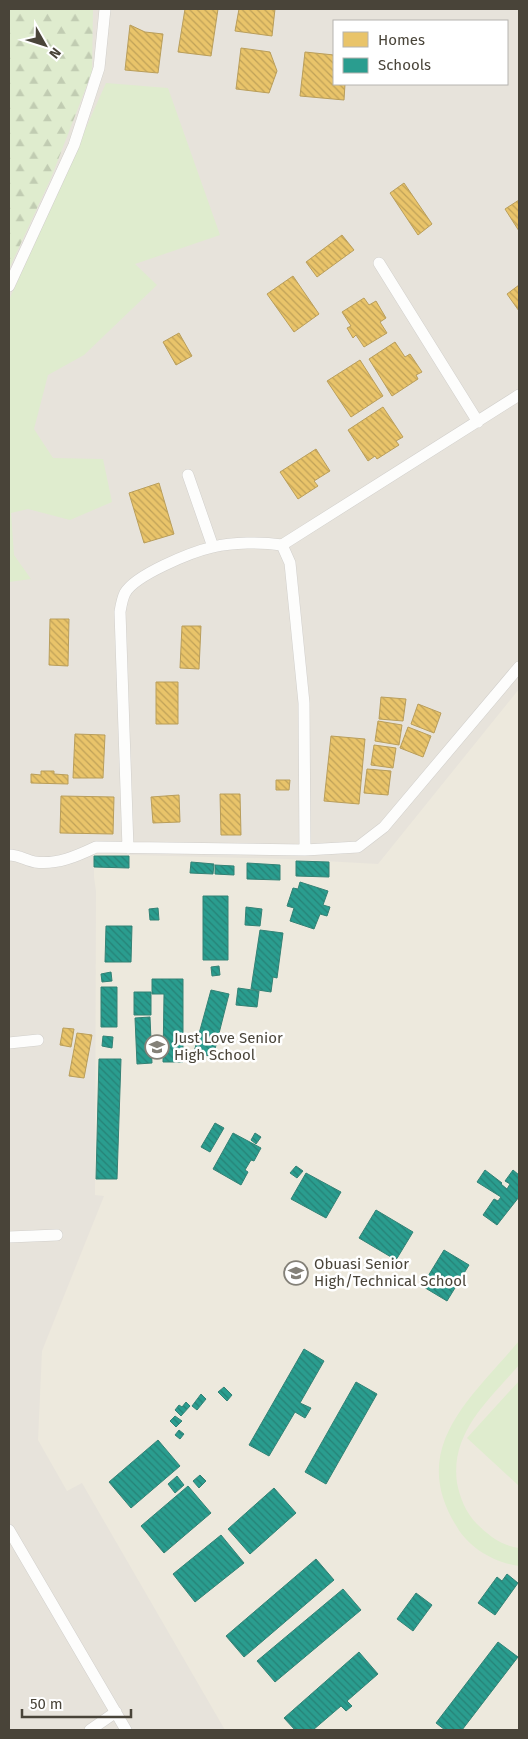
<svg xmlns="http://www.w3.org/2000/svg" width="528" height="1739" viewBox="0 0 528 1739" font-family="'Fira Sans',sans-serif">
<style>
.residential{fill:#e7e3db;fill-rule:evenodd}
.education{fill:#ede9dd}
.grass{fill:#dfecce}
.forest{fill:url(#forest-firs)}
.homes{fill:url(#homes-back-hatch);stroke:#b99e5b}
.schools{fill:url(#schools-back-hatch);stroke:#338275}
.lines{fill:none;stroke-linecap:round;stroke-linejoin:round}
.minor-casing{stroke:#d1cfcb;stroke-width:12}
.minor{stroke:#fdfdfc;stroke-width:11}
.labels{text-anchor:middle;stroke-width:5;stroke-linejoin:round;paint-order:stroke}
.poi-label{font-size:15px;fill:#494439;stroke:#fff;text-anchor:start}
</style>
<defs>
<pattern id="forest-firs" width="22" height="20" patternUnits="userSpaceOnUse" patternTransform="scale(1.25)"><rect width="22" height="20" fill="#dfecce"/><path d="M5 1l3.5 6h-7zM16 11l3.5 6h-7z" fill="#c1ccb2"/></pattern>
<pattern id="homes-back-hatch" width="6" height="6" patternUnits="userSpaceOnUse" patternTransform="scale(1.25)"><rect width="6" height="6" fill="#e9c46a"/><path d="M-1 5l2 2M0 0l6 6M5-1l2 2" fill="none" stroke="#bfa158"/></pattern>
<pattern id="schools-back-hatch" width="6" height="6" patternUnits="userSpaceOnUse" patternTransform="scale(1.25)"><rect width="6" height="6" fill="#2a9d8f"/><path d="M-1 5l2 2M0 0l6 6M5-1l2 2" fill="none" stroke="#268276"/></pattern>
</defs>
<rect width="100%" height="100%" fill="#f3f1ed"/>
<path class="residential" d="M9 9H519V1730H9ZM334 21H507V84H334Z"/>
<path class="education" d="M519 689V1730H225L82 1483 67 1491 38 1440 42 1351 104 1196 95 1195 96 891 94 877V854L288 859 378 864Z"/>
<path class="grass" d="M106 83 168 88 220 235 135 264 157 285 84 355 48 375 34 429 53 458 103 459 112 502 70 520 28 509 11 513 14 555 31 579 9 582V300Z
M519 1341V1365C489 1400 450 1432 457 1483 460 1498 466 1513 477 1524 488 1535 502 1546 519 1548V1566C495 1563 469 1548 457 1527 407 1448 471 1398 519 1341Z
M519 1381V1486L467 1438Z"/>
<path class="forest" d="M9 9H93L92 72 51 178 9 269Z"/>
<path class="homes" d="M185 9H218L211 56 178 52Z
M239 9H275L272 36 235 31Z
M130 25 145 32 163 34 158 73 125 70Z
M241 48 270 52 277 71 269 93 236 89Z
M305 52 334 55V84H345L344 100 300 96Z
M404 183 432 224 418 235 390 193Z
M519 200V231L505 209Z
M342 235 354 250 317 277 306 262Z
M293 276 319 314 294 332 267 294Z
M519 285V311L507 294Z
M364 298 369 305 376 301 386 318 380 322 387 333 364 347 356 335 353 338 347 328 351 326 342 312Z
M179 333 192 356 176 365 163 342Z
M395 342 405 357 410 354 422 372 416 375 418 379 392 396 369 359Z
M360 360 383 396 351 417 327 381Z
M383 407 403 437 396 441 399 445 377 459 375 456 368 461 348 430Z
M316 449 330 471 314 481 318 486 298 499 280 472Z
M159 483 174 534 144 543 129 493Z
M50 619H69L68 666 49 665Z
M182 626H201L199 669 180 668Z
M156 682H178V724H156Z
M381 697 406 699 403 721 379 719Z
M418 704 441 713 434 733 411 724Z
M378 721 402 725 399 745 375 741Z
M408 727 431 736 423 757 400 748Z
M75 734 105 735 103 778H73Z
M331 736 365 739 359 804 324 801Z
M374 745 396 748 393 768 371 765Z
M367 769 391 771 388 795 364 793Z
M41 771H54V774L68 775V784L31 783V774L41 775Z
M276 780H290L289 790H276Z
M220 794H240L241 835H221Z
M179 795 180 822 153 823 151 797Z
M61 796 114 797 113 834 60 833Z
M63 1028 74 1029 71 1047 60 1045Z
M77 1033 92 1035 84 1078 69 1076Z"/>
<path class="schools" d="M94 856H129V868L94 867Z
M296 861 329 862V877L296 876Z
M191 862 214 864 213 874 190 873Z
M247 863 280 865V880L247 879Z
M215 865 234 866V875L215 874Z
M300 882 328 891 323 905 330 907 327 916 320 914 314 929 290 921 294 908 287 906 293 888 298 889Z
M203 896H228V960H203Z
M246 907 262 909 260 926 245 925Z
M158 908 159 920H150L149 909Z
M106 926H132L131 962H105Z
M260 930 283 933 277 978 273 977 271 992 251 989Z
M219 966 220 975 212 976 211 967Z
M111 972 112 981 102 982 101 974Z
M152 979H183V1062H163L164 994H152Z
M101 987H117V1027H101Z
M238 988 259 991 257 1007 236 1005Z
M211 990 229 994 213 1057 194 1052Z
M134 992H151V1015H134Z
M150 1017 152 1063 137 1064 135 1018Z
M103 1036 113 1037 112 1048 102 1046Z
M99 1059H121L117 1179H96Z
M215 1123 224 1128 210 1152 201 1147Z
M233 1133 261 1148 254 1161 251 1160 245 1170 248 1172 241 1185 213 1169Z
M255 1133 261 1137 256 1144 251 1140Z
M296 1166 303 1171 297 1178 290 1173Z
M485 1170 502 1183 501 1184 507 1189 510 1184 505 1181 513 1170 519 1175V1197L497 1225 483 1215 494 1199 498 1201 501 1197 477 1182Z
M306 1173 341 1192 326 1218 291 1199Z
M376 1210 413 1232 396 1260 359 1238Z
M444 1250 469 1265 447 1301 422 1286Z
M304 1349 324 1361 300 1403 311 1408 305 1418 295 1412 269 1456 249 1445Z
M356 1382 377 1394 326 1484 305 1472Z
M224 1387 232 1395 227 1401 218 1392Z
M201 1394 206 1399 197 1410 192 1406Z
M186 1402 190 1406 181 1416 175 1410 179 1405 182 1407Z
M175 1416 182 1421 176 1427 170 1421Z
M179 1430 184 1434 180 1439 175 1435Z
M158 1440 180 1466 131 1508 109 1482Z
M200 1475 206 1481 199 1488 193 1481Z
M177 1476 184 1485 175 1493 168 1484Z
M188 1486 211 1513 164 1553 141 1526Z
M274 1488 296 1513 250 1554 228 1529Z
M221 1535 244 1563 195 1602 173 1574Z
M316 1559 334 1580 244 1657 226 1636Z
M507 1574 518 1583 495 1615 478 1603 497 1577 502 1581Z
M343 1589 361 1610 275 1682 257 1661Z
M416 1593 432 1605 413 1631 397 1619Z
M498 1642 518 1657 462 1730H445L436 1723Z
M359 1652 378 1674 347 1701 352 1706 346 1711 341 1706 313 1730H295L284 1718Z"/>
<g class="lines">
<g class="minor-casing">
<path id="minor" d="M379 263 478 422
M9 286 74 145 99 68 105 9
M188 475 213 547
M282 545 290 563 304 703 305 850
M128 848 120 612C121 606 122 599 125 593 135 575 191 552 213 547 233 542 261 542 282 545L519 395
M9 855C18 855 26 860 35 862 57 865 77 856 96 847L305 850 358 847 384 827 519 667
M9 1043 38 1040
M9 1237 57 1235
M9 1530 126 1730
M90 1730 116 1712"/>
</g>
<use href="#minor" class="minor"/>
</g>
<defs>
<g id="school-ring" transform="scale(1.25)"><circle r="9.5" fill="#fff" stroke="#848178" stroke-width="1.5"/><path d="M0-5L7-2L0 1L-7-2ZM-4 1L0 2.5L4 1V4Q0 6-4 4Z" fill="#848178"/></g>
</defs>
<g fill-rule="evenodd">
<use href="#school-ring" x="157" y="1047"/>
<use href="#school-ring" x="296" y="1273"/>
</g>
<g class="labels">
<g class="poi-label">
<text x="174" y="1043">Just Love Senior<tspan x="174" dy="17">High School</tspan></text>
<text x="314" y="1269">Obuasi Senior<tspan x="314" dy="17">High/Technical School</tspan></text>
</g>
</g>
<rect width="528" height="1739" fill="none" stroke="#494439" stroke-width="20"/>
<rect x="333" y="20" width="175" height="65" fill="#ffffff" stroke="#b6b4b0"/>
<rect x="343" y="32" width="25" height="15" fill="#e9c46a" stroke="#b6b4b0"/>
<text x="378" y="45" font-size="15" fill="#494439">Homes</text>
<rect x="343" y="58" width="25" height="15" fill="#2a9d8f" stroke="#b6b4b0"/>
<text x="378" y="70" font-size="15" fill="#494439">Schools</text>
<g transform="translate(45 45) rotate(129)" stroke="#ffffff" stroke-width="4" paint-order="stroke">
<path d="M0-4L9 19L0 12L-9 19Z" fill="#494439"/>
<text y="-8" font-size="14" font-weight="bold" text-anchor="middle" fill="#494439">N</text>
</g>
<path d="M22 1709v8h109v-8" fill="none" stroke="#494439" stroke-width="2.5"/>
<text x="30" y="1709" font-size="15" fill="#494439" stroke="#ffffff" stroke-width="4" paint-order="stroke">50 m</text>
</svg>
